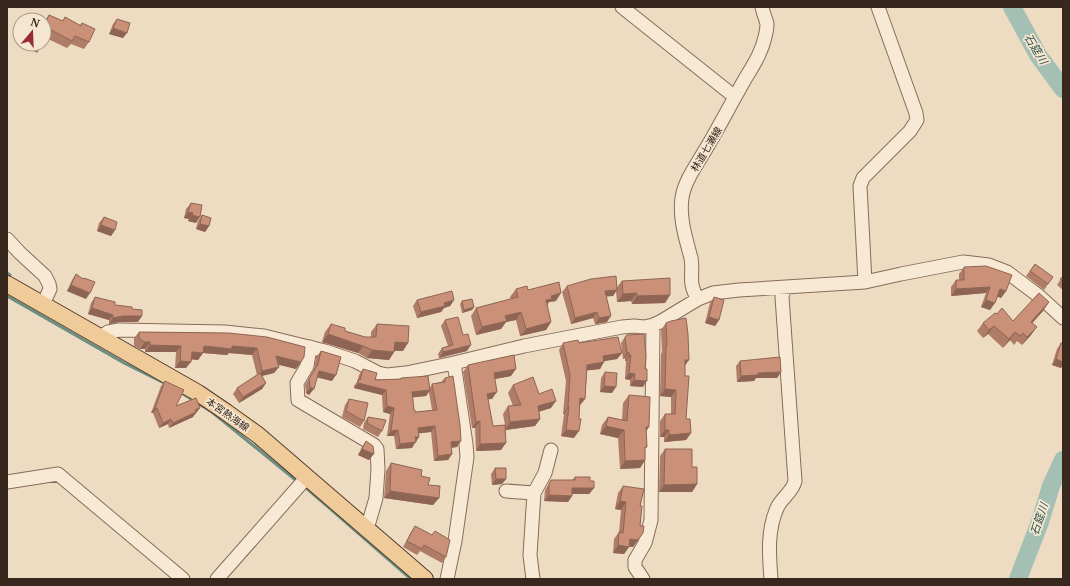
<svg xmlns="http://www.w3.org/2000/svg" width="1070" height="586" viewBox="0 0 1070 586" font-family="'Noto Serif','Noto Sans JP',serif">
<style>
.lines{fill:none;stroke-linecap:round;stroke-linejoin:round}
.stream{stroke:#6b8e81;stroke-width:3}
.river{stroke:#a4c0b4;stroke-width:18}
.minor-casing{stroke:#876c59;stroke-width:15}
.major-casing{stroke:#543b2e;stroke-width:18}
.minor{stroke:#f8e9d5;stroke-width:13}
.major{stroke:#f0cb9a;stroke-width:16}
.wall{fill:#af7c67;fill-rule:evenodd}
.shaded-wall{fill:#8e6554}
.building{fill:#cb9078;stroke:#8e6554}
.labels{text-anchor:middle;stroke-width:3.5;stroke-linejoin:round;paint-order:stroke}
.street-label{font-size:10px;fill:#37271d;stroke:#f5e6d1}
.water-label{font-size:11px;font-style:italic;fill:#2d564e;stroke:#f5e6d1}
</style>
<rect width="100%" height="100%" fill="#eddbc2"/>
<g class="lines">
<path class="stream" d="M7 273 10 275 9 279
M7 296 124 363 166 384
M180 392 212 412 298 482
M304 486 411 579"/>
<path class="river" d="M1012 7 1038 55 1063 89
M1018 579 1040 522 1051 486 1063 460"/>
<g class="minor-casing">
<path id="minor" d="M622 7 735 97
M7 239 20 253 45 276 49 284 50 289 43 304
M865 282 860 186 863 178 910 131 917 120 916 113 878 7
M698 299C687 282 694 275 691 258 686 239 679 218 682 198 684 182 696 166 704 152 717 131 728 109 740 88 749 71 761 56 765 37 766 33 767 28 767 24 766 19 763 13 762 7
M100 337 108 332 119 330 225 332 264 336 325 351 355 361 378 373 387 375 406 373 454 363 524 346 622 327 634 326 644 327 653 325 660 322 698 299 713 293 739 290 865 282 901 274 963 262 989 265 1007 272 1039 296 1063 318
M310 347 307 366 297 383 298 400 374 445 377 449 378 469 376 498 367 529
M7 482 58 474 183 579
M506 491 534 493
M217 579 307 477
M447 579 455 541 467 457 466 444 454 363
M533 579 530 555 534 493 545 473 551 450
M643 579 635 567V560L645 543 651 520 653 325
M771 579C769 554 767 529 778 506 783 497 793 491 795 481L782 297 784 288"/>
</g>
<g class="major-casing">
<path id="major" d="M7 284 198 393 226 412 258 435 425 579"/>
</g>
<use href="#minor" class="minor"/>
<use href="#major" class="major"/>
</g>
<path class="wall" d="M49 15 62 21 65 17 80 25 82 23 89 42 84 49 71 44 67 48 46 38 44 43V22Z
M117 19 123 38 109 34 113 24Z
M31 44H43L37 53 28 48Z
M191 203 196 223 188 221 189 219 184 218 186 209Z
M202 215 209 226 205 232 196 229 198 221Z
M104 217 115 230 111 236 97 231 99 223Z
M1035 264 1053 277 1044 290 1026 276Z
M964 267 1006 291 1001 298 997 296 990 310 981 307 986 293 951 296V287L956 280H959V274Z
M76 274 83 279 86 299 67 291 72 280Z
M1063 276V290L1057 285Z
M622 281 670 295 665 303 632 304 631 301 617 302 616 291 613 296H606L607 322 595 324 593 318 571 324 562 292 567 286 617 287Z
M516 289 528 290 556 301 549 302 547 306 551 322 546 330 520 336 516 320 506 322 501 329 476 335 471 316 476 308 511 299 510 297Z
M95 297 115 305 132 309 138 322H119L109 324V320L88 314 91 303Z
M714 297 719 320 715 326 705 323 710 303Z
M417 300H454L450 306 444 308 441 312 417 318 413 306Z
M462 301 474 307 472 310 462 313 460 304Z
M1049 302 1043 311 1032 323 1031 335 1022 345 1017 341 1014 345 1010 340 1003 348 988 334 983 338 977 331 983 323 1013 321Z
M445 320 467 351 439 358 438 354 442 348 448 346 441 326Z
M666 323 685 366V376L686 419 691 433 686 440 664 442V437H660V421L665 414H671V397L660 396 661 354 662 352 661 330Z
M331 324 345 331 365 337H371V332L377 324 403 351H395L394 352 389 360 367 358 358 353 322 342 325 332Z
M139 332 229 333 296 369 278 364 279 367 274 373 262 376 266 383 262 389 239 403 233 394 237 388 257 375 252 355 229 353 227 355 203 353 198 360 191 359 186 368H175L176 352H145V349H140L134 346V338Z
M625 337 643 387 630 386V380L625 379 626 361H625V358L623 359 621 343Z
M563 343H579L622 353 617 359 604 361 600 369 587 370 585 399 580 405 574 438 561 436 564 414H563L566 381 559 350Z
M1061 343V368L1052 365 1057 349Z
M321 351 332 381 317 377 309 395 306 393 305 385 314 370 316 357Z
M740 361 781 372 777 378H756L754 381 737 382 736 366Z
M468 365 511 376 495 379 492 399H488L493 426 505 425 503 414 508 406H513L508 393 513 385 539 394 551 408 539 412 540 419 535 426 506 430 501 450 476 451 475 428H472L463 372Z
M363 369 375 380 400 379 401 378 430 388 432 384 441 382 445 378 457 447 451 448 452 454 448 460 434 461 431 432 418 433 415 441 412 448 396 449 394 436H387L390 414 383 412 382 395 354 388V386L357 382 359 375ZM429 392 432 410 415 412 414 410 412 397 426 396Z
M605 372 612 393 600 392 601 378Z
M165 381 176 406 197 413H195L193 417 169 428 168 424 159 428 153 413H151L161 386Z
M629 395 646 432 647 447 645 449V460L640 468 620 469 618 438 600 434 602 425 608 417 622 420 623 403Z
M349 399 364 421 360 427 342 417 345 405Z
M368 417 382 431 378 437 363 429 364 423Z
M366 441 369 460 358 455 362 447Z
M665 449 697 484 692 492H659L660 456Z
M391 463 421 476 439 498 433 505 384 498 386 471Z
M495 468 506 479 502 484 492 485 491 474Z
M575 477 590 481 594 488 589 494H572V496L568 502 544 501 545 490 551 480H572Z
M623 486 640 506 638 540 633 547H629L624 554 613 553 614 539 619 532 621 510 615 509 618 493Z
M415 526 446 557 442 563 420 551 417 555 403 547 411 532Z"/>
<path class="shaded-wall" d="M113 28 127 33 123 38 109 34Z
M188 212 193 213 189 219 184 218Z
M192 215 200 217 196 223 188 221Z
M200 224 209 226 205 232 196 229Z
M101 225 115 230 111 236 97 231Z
M71 285 90 293 86 299 67 291Z
M990 287 986 293 951 296 956 289Z
M1000 289 1006 291 1001 298 995 296Z
M617 290 613 296 601 297 605 291Z
M561 293 556 301 549 302 546 306V300L551 296Z
M637 293 631 301 617 302 623 294Z
M670 295 665 303 632 304 637 296Z
M454 300 450 306 444 308 441 312 417 318 421 312 444 303Z
M986 300 995 303 990 310 981 307Z
M1049 302 1043 311 1026 330 1031 322Z
M474 307 472 310 462 313 464 310Z
M92 308 113 315 109 320 88 314Z
M521 312 516 320 506 322 501 329 476 335 482 327 505 316Z
M597 312 593 318 571 324 575 318Z
M123 316H142L138 322H119L109 324 113 318Z
M611 316 607 322 595 324 599 318Z
M709 317 719 320 715 326 705 323Z
M551 322 546 330 520 336 526 329Z
M994 326 988 334 983 338 989 330Z
M1037 327 1031 335 1022 345 1027 337Z
M1015 332 1010 340 1003 348 1009 339Z
M328 334 363 346 358 353 322 342Z
M145 342H150L145 349H140Z
M395 342 408 343 403 351 389 350Z
M150 345 181 346 176 352H145Z
M471 345 467 351 439 358 443 352Z
M204 346H232L257 348 252 355 229 353 227 355 203 353 198 360 187 359 192 352Z
M372 350 394 352 389 360 367 358Z
M629 352 625 358 623 359 627 353Z
M622 353 617 359 599 362 603 356Z
M629 355H631L626 361H625Z
M276 356 301 362 296 369 271 363Z
M1056 359 1063 362V365L1061 368 1052 365Z
M685 360H689L684 367Z
M180 361 191 362 186 368H175Z
M604 362 600 369 583 371 587 365Z
M279 367 274 373 257 377 262 371Z
M516 369 511 376 489 380 494 373Z
M319 371 336 375 332 381 315 377Z
M781 372 777 378H756L754 381 737 382 741 376 758 373Z
M629 373 635 374 630 380 625 379Z
M634 380 647 381 643 387 630 386Z
M266 383 262 389 239 403 243 397Z
M358 383 386 390 382 395 354 388Z
M604 386 616 387 612 393 600 392Z
M310 387 314 389 309 395 306 393Z
M665 389 676 390 671 397 660 396Z
M430 390 426 396 408 398 412 392Z
M497 392 492 399 482 400 487 394Z
M580 398 585 399 580 405H575Z
M556 401 551 408 533 413 538 406Z
M387 406 394 408 390 414 383 412Z
M568 407H569L564 414H563Z
M155 408H157L153 413H151Z
M200 408 193 417 169 428 173 423 195 410Z
M171 419 168 424 159 428 163 423Z
M540 419 535 426 505 430 510 422Z
M480 421 475 428H472L476 422Z
M435 426 431 432 414 434 418 428Z
M606 426 624 430 618 438 600 434Z
M646 427H649L644 435Z
M398 430 394 436H387L391 431Z
M566 430 579 431 574 438 561 436Z
M665 430H669L664 437H660Z
M691 433 686 440 664 442 669 435Z
M415 437H419L412 448 396 449 400 444Z
M461 441 457 447 447 448 451 442Z
M506 443 501 450 476 451 480 444Z
M362 449 374 454 369 460 358 455Z
M452 454 448 460 434 461 438 456Z
M645 460 640 468 620 469 625 461Z
M496 479H506L502 484 492 485Z
M697 484 692 492H659L664 485Z
M572 488H594L589 494H568Z
M390 491 439 498 433 505 384 498Z
M549 495 572 496 568 502 544 501Z
M620 501 626 502 621 510 615 509Z
M630 539 638 540 633 547H629L624 554 613 553 618 545Z"/>
<path class="building" d="M49 15 63 21 65 17 81 26 82 23 95 29 89 42 75 36 72 41 51 30 44 43V26Z
M117 19 130 23 127 33 113 28Z
M191 203 202 205 200 217 192 215 193 213 188 212Z
M202 215 211 218 209 226 200 224Z
M104 217 117 222 115 230 101 225Z
M1035 264 1053 277 1048 284 1030 271Z
M986 266 1012 275 1006 291 1000 289 995 303 986 300 990 287 956 289V280H964V267Z
M76 274 83 279 84 278 95 282 90 293 71 285Z
M616 276 617 290 605 291 611 316 599 318 597 312 575 318 567 286 591 279Z
M1063 276V281L1060 279Z
M670 278V295L637 296V293L623 294 622 281Z
M559 282 561 293 551 296 552 299 546 300 551 322 526 329 521 312 505 316 507 321 482 327 476 308 518 297 516 289 527 286 528 290Z
M452 291 454 300 444 303 445 306 421 312 417 300Z
M1039 293 1049 302 1031 322 1037 327 1027 337 1023 333 1020 336 1015 332 1009 339 994 326 989 330 983 323 995 313 997 314 1002 308 1013 321Z
M95 297 115 302V305L132 307V309L142 310V316H123L113 318V315L92 308Z
M714 297 724 300 719 320 709 317Z
M472 299 474 307 464 310 462 301Z
M458 317 463 335 468 334 471 345 443 352 442 348 453 345 445 320Z
M686 318 688 334 689 360H685V376H689L686 419H690L691 433 669 435V430H665V414H675L676 395V390L665 389 666 347 667 346 666 323 671 321Z
M331 324 345 328V331L365 337H376L377 324 409 326 408 343 395 342 394 352 372 350 363 346 328 334Z
M139 332 229 333 267 337 305 347 304 357 301 362 276 356 279 367 262 371 257 348 232 346V349L204 346 203 353 192 352 191 362 180 361 181 346 150 345V342H145L139 339Z
M644 334 646 357 645 369H647V381L634 380 635 374 629 373 631 355H629V352L627 353 625 337 627 335Z
M618 337 622 353 603 356 604 362 587 365 585 399 580 398 579 419H581L579 431 566 430 569 407H568L570 375 563 343 578 340 579 343Z
M1061 343H1063V362L1056 359Z
M321 351 341 357 336 375 319 371 314 389 310 387 309 379 318 364Z
M514 355 516 369 494 373 497 392 487 394 493 426 505 425 506 443 480 444V421L476 422 468 365Z
M780 357 781 372 758 373V375L741 376 740 361Z
M363 369 377 373 375 380 401 379V378L428 376 430 390 412 392 414 410H415V412L437 410 432 384 445 382V378L453 376 460 425 461 441 451 442 452 454 438 456 435 426 418 428 419 437H415L416 442 400 444 398 430 391 431 394 408 387 406 386 390 358 383V380H360Z
M605 372 617 373 616 387 604 386Z
M260 373 266 383 243 397 237 388Z
M533 377 539 394 552 389 556 401 538 406 540 419 510 422 508 406 521 405 513 385Z
M165 381 184 390 176 406 196 398 200 408 195 410 196 412 173 423 171 419 163 423 157 408H155Z
M629 395 650 397 649 427H646L647 447H645V460L625 461 624 430 606 426 608 417 627 421Z
M349 399 368 403 364 421 346 411Z
M368 417 386 420 382 431 367 423Z
M366 441 373 446 374 454 362 449Z
M665 449H692V467H697V484L664 485Z
M391 463 422 470 421 476 430 478 428 485 440 486 439 498 390 491Z
M495 468H506V479H496Z
M575 477H590V481H594V488H572V496L549 495V484L551 480H575Z
M623 486 644 489 640 506H642L640 526H644L643 533 638 540 630 539 629 547 618 545 619 532 623 533 626 502 620 501Z
M415 526 432 535 435 531 450 540 446 557 424 545 422 549 407 541Z"/>
<g class="labels">
<g class="street-label">
<text transform="translate(706 149) rotate(-59)" y="4">林道七瀬線</text>
<text transform="translate(228 414) rotate(35)" y="4">本宮熱海線</text>
</g>
<g class="water-label">
<text transform="translate(1036 49) rotate(59)" y="4">石筵川</text>
<text transform="translate(1039 519) rotate(-71)" y="4">石筵川</text>
</g>
</g>
<rect width="1070" height="586" fill="none" stroke="#37271d" stroke-width="16"/>
<g transform="translate(32 32) rotate(19)"><circle r="19" fill="#f5e6d1" stroke="#a99a89"/>
<path d="M0-3L7 15L0 10L-7 15Z" fill="#952a38"/>
<text y="-6" font-size="11" font-weight="bold" text-anchor="middle" fill="#37271d">N</text>
</g>
</svg>
